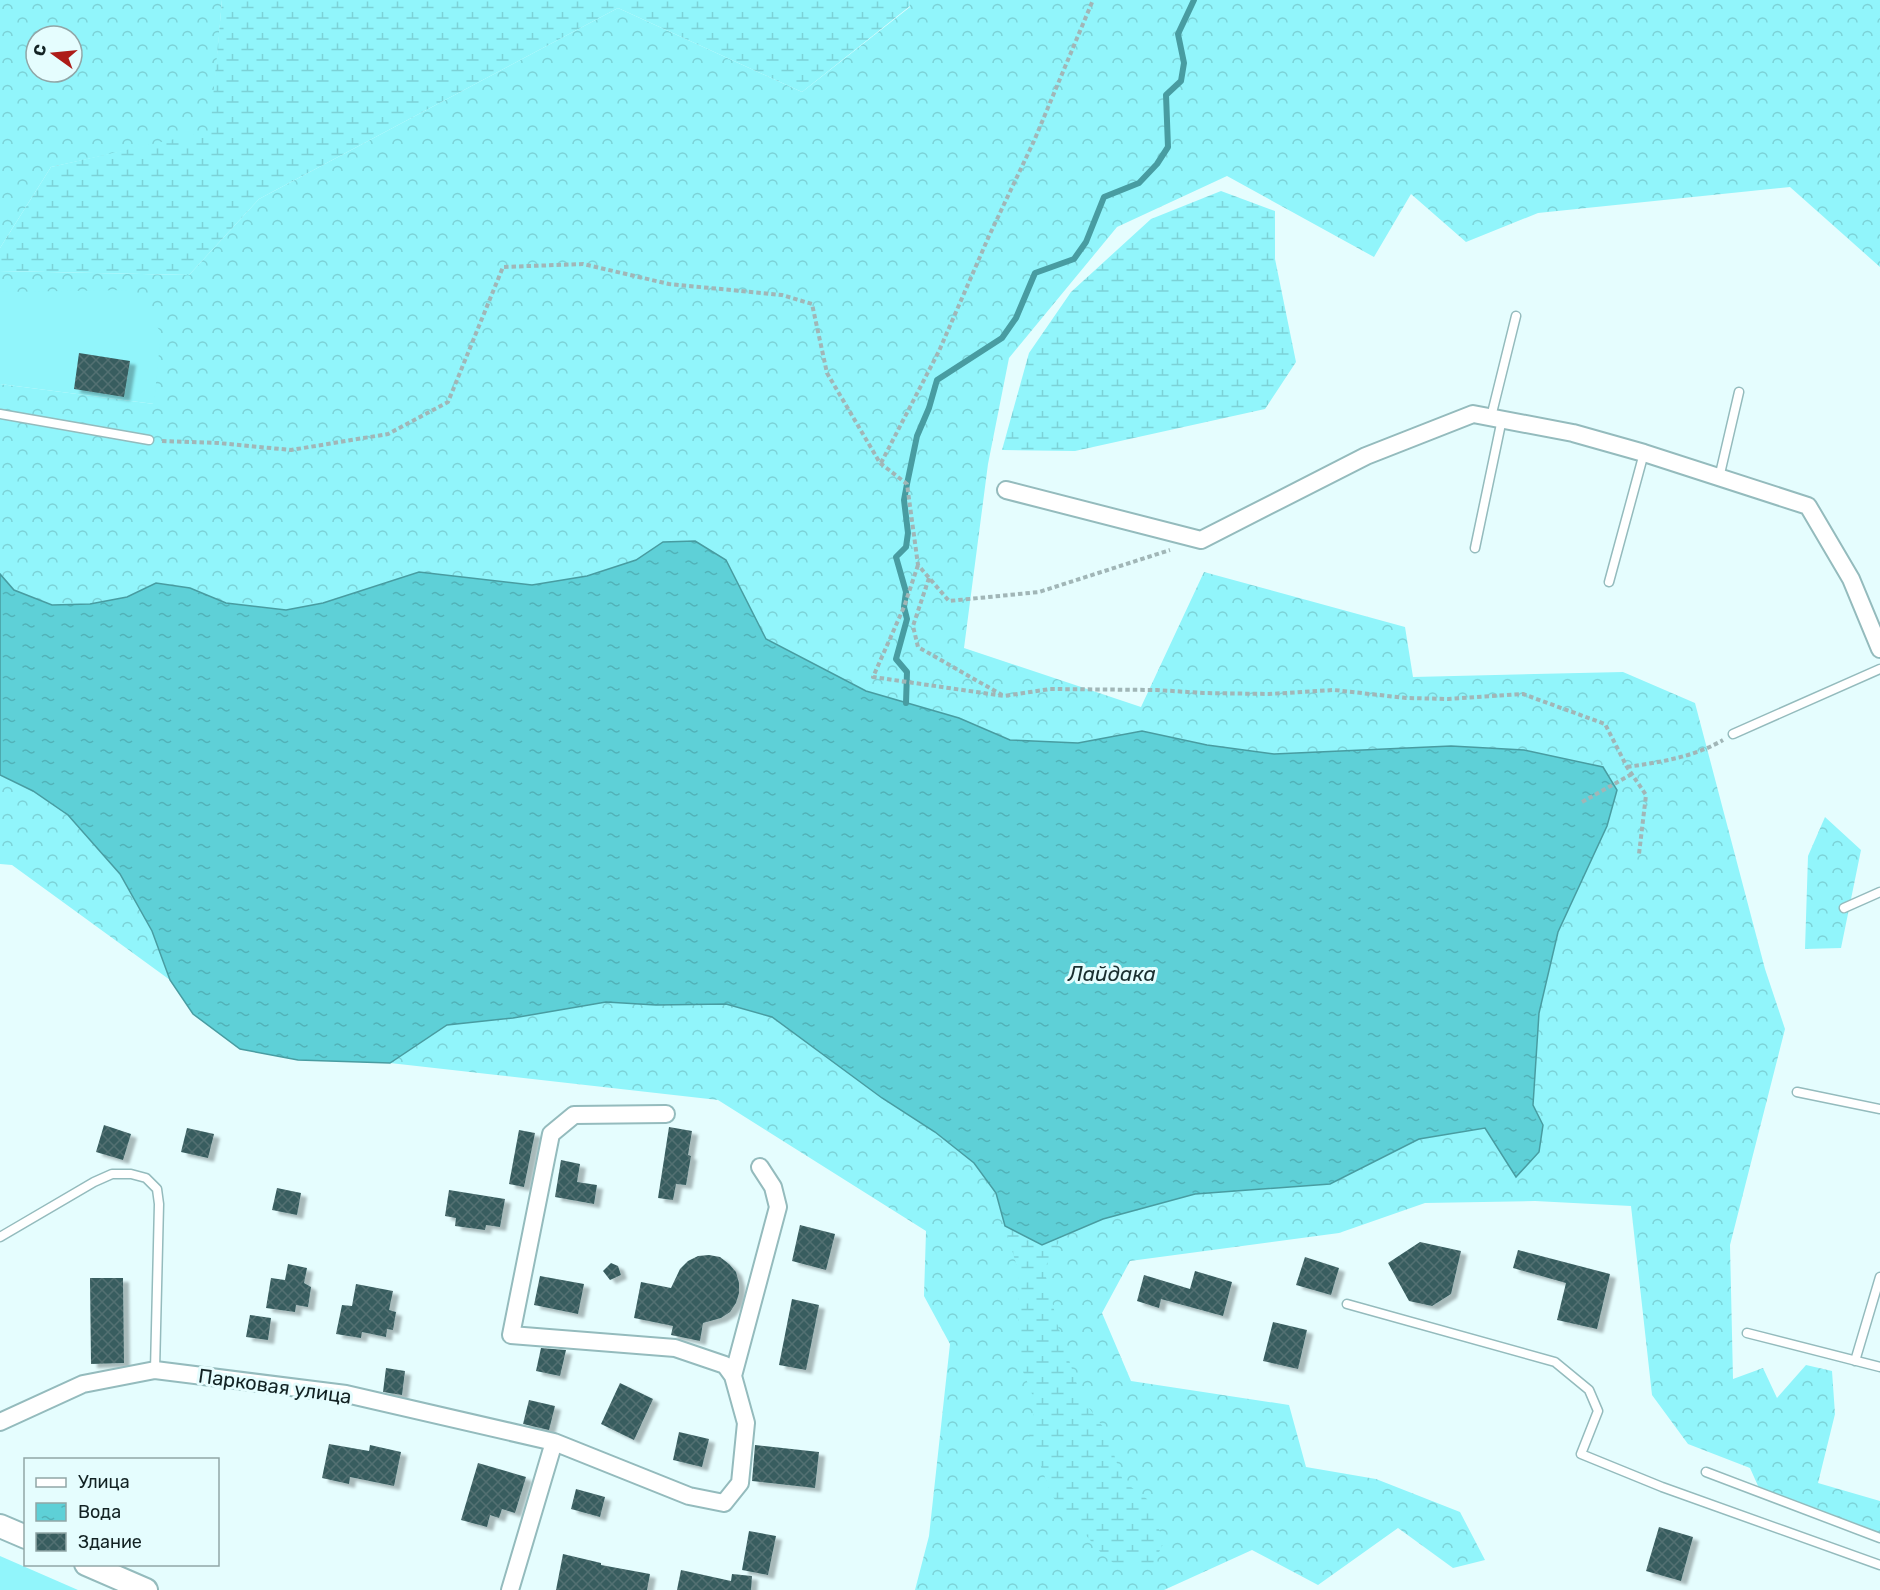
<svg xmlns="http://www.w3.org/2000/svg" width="1880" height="1590" viewBox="0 0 1880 1590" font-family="Rubik,sans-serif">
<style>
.forest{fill:url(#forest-crowns);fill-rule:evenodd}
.wetland{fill:url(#wetland-marsh)}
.garden{fill:#91f5fb}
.water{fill:url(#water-ripples);stroke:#489ca1;stroke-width:1.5}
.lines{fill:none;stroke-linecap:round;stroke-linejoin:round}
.stream{stroke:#489ca1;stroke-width:6}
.building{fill:url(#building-cross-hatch);filter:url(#shadow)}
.lane-casing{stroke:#94bbbd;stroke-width:11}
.street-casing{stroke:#94bbbd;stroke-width:20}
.secondary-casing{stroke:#94bbbd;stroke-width:26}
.path{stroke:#a1b6b7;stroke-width:4;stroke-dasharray:4.5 3;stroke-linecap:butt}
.lane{stroke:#fff;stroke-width:8}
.street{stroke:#fff;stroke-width:16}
.secondary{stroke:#fff;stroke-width:22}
.labels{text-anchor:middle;stroke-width:6;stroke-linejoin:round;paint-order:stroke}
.street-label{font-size:20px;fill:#132324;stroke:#e5fdfe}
.water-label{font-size:21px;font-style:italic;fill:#1a2f30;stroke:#e5fdfe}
</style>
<defs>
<pattern id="forest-crowns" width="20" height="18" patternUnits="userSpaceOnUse" patternTransform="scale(1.5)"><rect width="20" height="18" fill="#91f5fb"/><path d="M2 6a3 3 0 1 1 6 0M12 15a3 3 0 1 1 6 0" fill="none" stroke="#7cd2d7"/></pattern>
<pattern id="wetland-marsh" width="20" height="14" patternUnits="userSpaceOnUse" patternTransform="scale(1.5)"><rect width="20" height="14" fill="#91f5fb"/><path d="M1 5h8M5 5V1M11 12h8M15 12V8" fill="none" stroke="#7cd2d7"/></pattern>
<pattern id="water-ripples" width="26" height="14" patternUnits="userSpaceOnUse" patternTransform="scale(1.5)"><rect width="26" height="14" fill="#5ed0d7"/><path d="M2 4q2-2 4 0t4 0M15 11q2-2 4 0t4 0" fill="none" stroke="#51b2b8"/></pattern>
<pattern id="building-cross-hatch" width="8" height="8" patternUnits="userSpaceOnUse" patternTransform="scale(1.5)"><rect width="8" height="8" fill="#385d5f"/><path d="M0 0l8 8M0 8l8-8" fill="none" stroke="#527072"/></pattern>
<filter id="shadow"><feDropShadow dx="6" dy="4" stdDeviation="1.5" flood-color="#0004"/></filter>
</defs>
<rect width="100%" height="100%" fill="#e5fdfe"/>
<path class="forest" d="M0 0H222L211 132 51 167 0 248ZM36 36H72V72H36Z
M909 0H1880V267L1790 187 1538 213 1466 242 1411 194 1374 257 1227 176 1117 227 1009 358 988 464 964 648 1141 707 1204 572 1405 627 1413 677 1623 672 1695 703 1765 969 1785 1029 1730 1245 1733 1379 1763 1368 1777 1398 1806 1365 1832 1371 1835 1414 1818 1483 1880 1501V1533L1763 1497 1750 1468 1688 1444 1652 1395 1631 1206 1535 1201 1425 1203 1339 1233 1130 1261 1102 1313 1131 1381 1289 1405 1306 1467 1376 1479 1460 1512 1485 1560 1453 1568 1398 1528 1318 1585 1252 1550 1164 1590H915L929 1536 950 1344 924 1296 926 1231 718 1100 390 1063 447 1025 513 1018 606 1002 656 1005 726 1004 772 1017 882 1098 935 1132 974 1163 996 1193 1005 1226 1042 1245 1103 1219 1195 1194 1330 1184 1419 1139 1485 1128 1516 1176 1539 1151 1543 1125 1533 1105 1539 1013 1558 932 1607 826 1617 790 1603 768 1524 750 1451 746 1274 754 1207 745 1142 731 1078 743 1010 740 959 718 866 691 766 639 726 561 663 542 636 560 587 576 532 585 419 572 323 603 286 610 226 603 190 588 156 583 127 597 90 604 52 605 14 590 0 574V384L154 404 0 292V271L189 275 259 199 618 8 802 92 910 7Z
M0 775 33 791 68 815 120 874 152 931 170 980 12 865 0 864Z
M1825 817 1861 850 1841 948 1805 949 1808 856Z"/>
<path class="wetland" d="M222 0H909L910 6 802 92 618 8 259 199 189 275 0 271V248L51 167 210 131Z
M1221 191 1275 211V259L1296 362 1265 409 1075 451 1002 450 1029 353 1071 292 1151 219Z
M1005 1226 1041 1245 1062 1236 1044 1269 1058 1326 1081 1397 1106 1431 1123 1481 1147 1499 1164 1542 1153 1564 1117 1566 1103 1555 1052 1496 1029 1435 1036 1404 1018 1359 1019 1274Z"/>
<path class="garden" d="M129 290 161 332 154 404 0 384V292Z
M0 1556 78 1590H0Z"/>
<path class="water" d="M695 541 726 560 766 639 866 691 959 718 1010 740 1078 743 1142 731 1207 745 1274 754 1451 746 1524 750 1603 767 1617 790 1607 826 1558 932 1539 1013 1533 1105 1543 1125 1539 1152 1516 1177 1485 1128 1419 1139 1330 1184 1195 1194 1103 1219 1042 1245 1005 1226 996 1193 974 1163 935 1132 882 1098 772 1017 726 1004 656 1005 606 1002 513 1018 447 1025 390 1063 298 1060 240 1049 193 1014 170 980 152 931 120 874 68 815 33 791 0 775V574L14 590 52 605 90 604 127 597 156 583 190 588 226 603 286 610 323 603 419 572 532 585 587 576 636 560 663 542Z"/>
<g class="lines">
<path class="stream" d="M906 703 907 672 896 659 907 619 904 607 906 592 896 557 906 547 908 533 904 500 907 484 917 436 929 408 937 380 1002 338 1016 318 1035 273 1074 259 1086 242 1104 197 1139 183 1157 164 1168 147 1166 95 1181 81 1184 63 1178 34 1194 0"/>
</g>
<path class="building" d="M79 353 130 361 124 397 74 389Z
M104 1125 131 1134 123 1160 96 1152Z
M669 1127 692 1131 688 1155 691 1156 686 1185 676 1184 673 1200 658 1198Z
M187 1128 214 1134 208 1158 181 1152Z
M519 1130 535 1133 524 1187 509 1184Z
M561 1160 580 1164 577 1182 597 1185 594 1204 555 1197Z
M277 1188 301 1193 297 1215 272 1210Z
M449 1190 505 1199 500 1227 486 1225 485 1230 455 1226 456 1218 445 1216Z
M800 1225 835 1234 826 1270 792 1261Z
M1420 1242 1461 1251 1451 1294 1432 1306 1409 1301 1388 1263Z
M1518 1250 1610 1274 1597 1329 1557 1320 1566 1283 1513 1268Z
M709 1255 720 1257 729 1264 736 1272 739 1283V1293L736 1303 730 1312 721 1318 703 1323 700 1341 671 1335 673 1326 634 1318 641 1282 671 1288 680 1269 688 1261 698 1256Z
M1305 1257 1339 1268 1331 1295 1296 1285Z
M611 1263 618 1266 621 1275 610 1280 603 1271Z
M288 1264 307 1268 304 1283 311 1287 308 1307 296 1305 295 1312 266 1308 271 1278 285 1280Z
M1195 1271 1232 1282 1223 1316 1161 1299 1159 1308 1137 1301 1144 1275 1190 1289Z
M540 1276 584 1284 578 1314 534 1305Z
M90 1278H123L124 1363 91 1364Z
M356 1284 393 1291 389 1310 396 1312 393 1330 387 1329 386 1337 362 1332 361 1338 336 1334 342 1305 352 1306Z
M792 1299 819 1305 806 1370 779 1365Z
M250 1315 271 1318 268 1340 246 1337Z
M1273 1322 1307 1330 1298 1369 1263 1361Z
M541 1348 566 1350 560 1376 536 1371Z
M386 1368 405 1371 402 1395 383 1392Z
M620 1383 653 1399 634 1440 601 1424Z
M529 1400 555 1406 549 1430 523 1424Z
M679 1432 709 1439 702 1467 673 1460Z
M329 1444 369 1451 370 1445 401 1452 394 1486 350 1477 349 1484 322 1478Z
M755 1445 819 1452 815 1488 752 1481Z
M478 1463 526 1477 515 1513 502 1509 499 1518 490 1515 487 1527 461 1520Z
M576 1489 605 1497 600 1517 571 1509Z
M1659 1527 1693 1537 1681 1581 1646 1571Z
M749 1531 776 1536 768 1575 742 1570Z
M563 1554 601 1563V1565L650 1574 647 1590H556Z
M681 1570 731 1581 732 1574 752 1576 751 1590H677Z"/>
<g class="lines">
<g class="lane-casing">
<path id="lane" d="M0 414 149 440
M1491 417 1516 316
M1719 478 1739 392
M1475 548 1502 419
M1609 582 1644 453
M1733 734 1880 669
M1844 908 1880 892
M1797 1092 1880 1109
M0 1237 94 1182 112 1174H131L146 1178 157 1189 159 1204 155 1370
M1347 1304 1555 1362 1589 1390 1598 1411 1581 1454 1662 1487 1880 1565
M1747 1333 1880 1367
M1855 1361 1880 1277
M1706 1472 1880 1538"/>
</g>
<g class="street-casing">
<path id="street" d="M1006 490 1201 540 1366 456 1473 414 1573 433 1644 453 1808 506 1851 579 1880 649
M666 1114 574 1115 551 1134 511 1335 675 1348 725 1365 733 1376 778 1207 773 1187 760 1167
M0 1422 83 1384 155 1370 346 1394 554 1442 510 1590
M554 1442 689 1496 724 1503 740 1483 746 1423 733 1376"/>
</g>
<g class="secondary-casing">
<path id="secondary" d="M0 1526 26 1537
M86 1564 146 1590"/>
</g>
<path class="path" d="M162 441 218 443 291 450 388 434 448 402 503 267 583 264 669 284 782 295 812 304 827 373 880 463 907 484 918 565 949 601 1039 592 1170 550
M881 463 939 351 989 236 1034 141 1093 0
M918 565 904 607 873 677 1004 696 1050 689 1157 690 1203 693 1269 694 1334 690 1406 698 1448 699 1523 694 1605 724 1627 767 1646 795 1639 854
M929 578 913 626 918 647 1002 695
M1627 767C1661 762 1694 757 1723 740
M1582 802 1632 774"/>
<use href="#lane" class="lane"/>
<use href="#street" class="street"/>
<use href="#secondary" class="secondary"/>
</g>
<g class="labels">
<g class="street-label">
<text transform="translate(275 1386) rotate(8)" y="7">Парковая улица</text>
</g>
<g class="water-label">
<text x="1112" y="981">Лайдака</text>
</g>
</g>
<rect x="24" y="1458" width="195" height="108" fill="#e5fdfe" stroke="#91a6a7" stroke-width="1.5"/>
<rect x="36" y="1478" width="30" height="9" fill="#ffffff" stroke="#91a6a7" stroke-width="1.5"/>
<text x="78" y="1488" font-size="18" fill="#132324">Улица</text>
<rect x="36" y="1503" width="30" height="18" fill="url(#water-ripples)" stroke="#91a6a7" stroke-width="1.5"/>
<text x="78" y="1518" font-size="18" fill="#132324">Вода</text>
<rect x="36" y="1533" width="30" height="18" fill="url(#building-cross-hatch)" stroke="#91a6a7" stroke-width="1.5"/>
<text x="78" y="1548" font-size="18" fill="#132324">Здание</text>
<g transform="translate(54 54) rotate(285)"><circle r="28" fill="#e5fdfe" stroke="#91a6a7" stroke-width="1.5"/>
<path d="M0-4.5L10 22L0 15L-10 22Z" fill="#ad1c18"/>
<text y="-9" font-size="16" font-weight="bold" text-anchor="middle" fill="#132324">С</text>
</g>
</svg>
